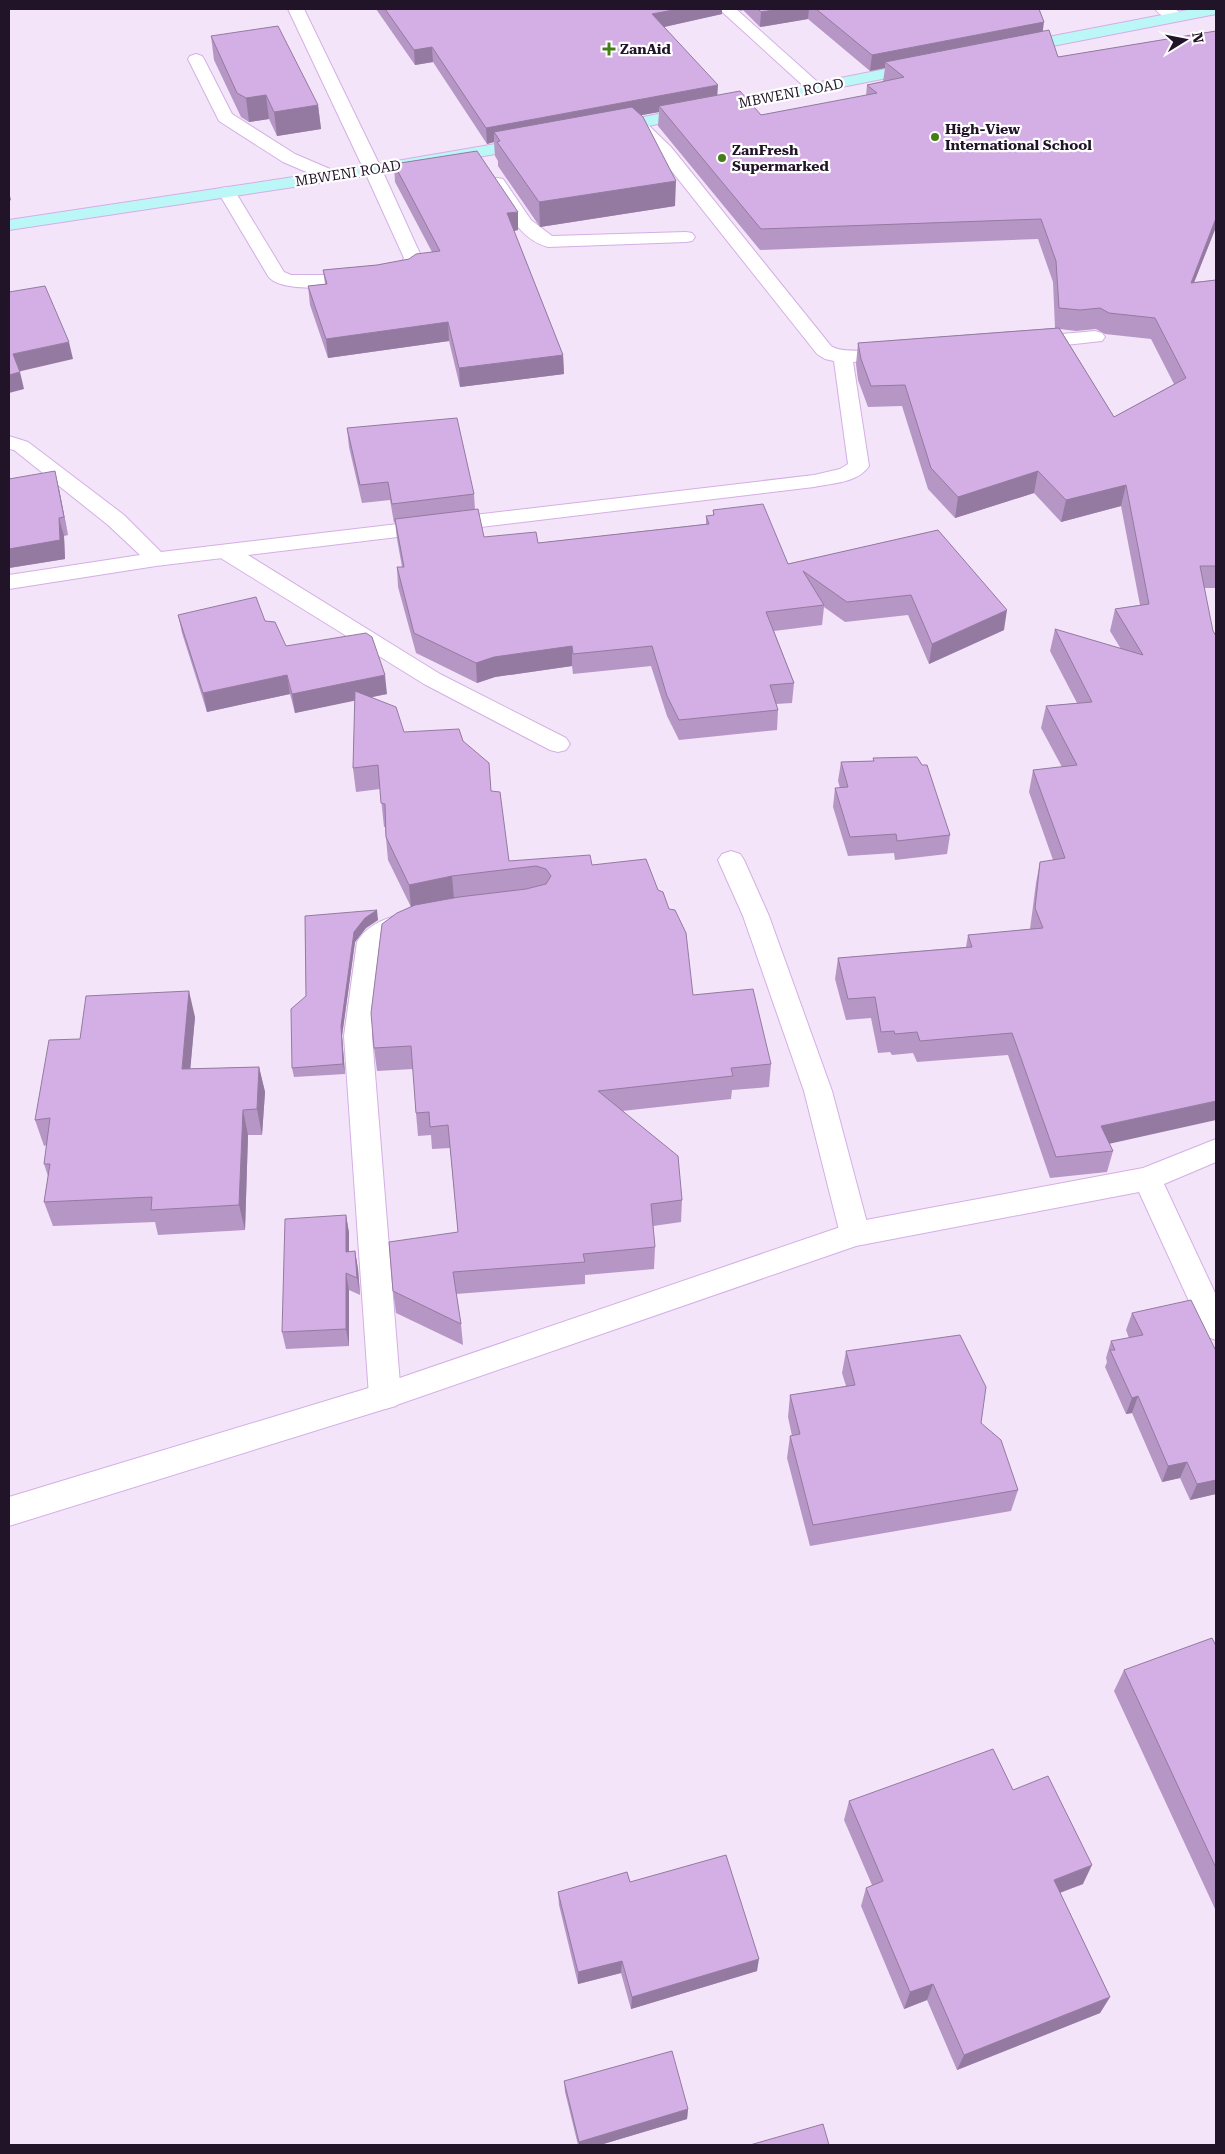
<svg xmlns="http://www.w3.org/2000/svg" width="1225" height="2154" viewBox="0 0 1225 2154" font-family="'Roboto Serif',serif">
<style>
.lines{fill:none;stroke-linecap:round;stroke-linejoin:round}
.lane-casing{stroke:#d4afe4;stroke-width:2}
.street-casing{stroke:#d4afe4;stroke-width:2}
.secondary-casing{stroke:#d4afe4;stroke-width:2}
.lane{fill:#fff;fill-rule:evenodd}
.street{fill:#fff;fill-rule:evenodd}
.secondary{fill:#bcf7f7;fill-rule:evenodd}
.wall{fill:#b696c5;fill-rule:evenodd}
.shaded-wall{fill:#947aa0}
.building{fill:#d4afe5;stroke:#947aa0}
.poi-dot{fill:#447e19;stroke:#fff;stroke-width:2}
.labels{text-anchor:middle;stroke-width:4.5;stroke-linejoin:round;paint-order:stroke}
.far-poi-label{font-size:14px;font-weight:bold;fill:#221428;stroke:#fff;text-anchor:start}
.far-street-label{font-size:14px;fill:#221428;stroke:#fff}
</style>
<rect width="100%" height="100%" fill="#f3e4fa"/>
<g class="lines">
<g class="lane-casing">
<path id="lane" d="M196 54 202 56 204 59 232 114 295 154 337 172 340 176 337 180 331 181 325 180 283 162 219 121 188 59 190 56Z
M373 165 379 166 382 170 422 258 416 272 410 276C384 282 283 299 268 276L218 192 221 188 227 187 233 188 284 272 291 275H337L398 267 404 258 364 170 367 166Z
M497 178 503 179 531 220 552 236 686 232 692 233 695 237 692 241 686 242 548 247C519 240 504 206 488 183L491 179Z
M227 545 235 547 440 674 566 738 570 744 566 750 558 752 550 750 424 684 219 557 216 552 219 547Z
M731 851 740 854 744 860 769 916 832 1091 870 1234 865 1242 855 1246 845 1242 840 1234 804 1091 743 916 718 860 722 854Z
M416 910 425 912 429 919 425 926 392 937 383 946 372 1036 401 1396 396 1406 385 1409 374 1406 369 1396 344 1036 357 942C369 921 394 916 416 910Z"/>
</g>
<g class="street-casing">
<path id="street" d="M288 9H304L382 170 379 174 373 175 367 174 364 170Z
M719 9H736L821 85 823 88 821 91H809Z
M1155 9H1175L1185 16 1183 19C1173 22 1161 17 1155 9Z
M637 119 643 120 671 147 831 346C842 353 857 349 869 352L872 356 869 360 853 362 869 466C858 483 832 483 814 487L156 566 9 589V575L140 555 108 525 14 450 9 449V436L28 442 124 515 161 552 814 475 840 469 848 464 834 361 825 359 817 354 659 155 631 128 629 124 631 120Z
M1095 331 1102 333 1105 337 1102 341 1029 349 1022 347 1019 343 1022 339 1029 337Z
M1216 1139V1162L1164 1184 1216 1295V1340L1205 1336 1139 1192 856 1246 385 1409 9 1526V1497L385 1383 855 1222 1143 1168Z"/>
</g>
<g class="secondary-casing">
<path id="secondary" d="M1193 9H1216V14L1017 53 1011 51 1009 48 1011 45 1017 43Z
M921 62 927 64 929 67 927 70 608 134 602 133 600 129 602 125 608 124Z
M531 138 537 139 540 143 537 147 373 175 9 230V220L373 165Z"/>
</g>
<use href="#lane" class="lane"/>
<use href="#street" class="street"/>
<use href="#secondary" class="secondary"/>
</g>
<path class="wall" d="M376 9H722V14L663 27 717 96 761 115 866 96 867 85 883 82 885 68 870 71 808 19 760 27 743 10 741 11 738 9H1039L1042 31 1058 57 1216 31V227L1194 282 1216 280V588H1205L1109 1144 1113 1151 1107 1172 1050 1178 1008 1055 917 1062 913 1053 892 1055 890 1052 878 1053 871 1018 846 1020 835 979 838 958 966 947 968 935 1030 929 1036 883 1040 862 1053 860 1029 792 1033 770 1062 767 1041 728 1046 706 1077 703 1050 651 1055 629 1121 649 1110 631 1115 609 1140 605 1121 506 1061 522 1034 493 955 518 928 489 902 406 868 407 858 380 856 364 858 343 1055 328 1053 282 1038 239 760 250 658 126 659 112 641 115 675 206 540 227 498 166V161L495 156 494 142 487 144 433 62 415 65ZM1060 329 1076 331 1096 329 1105 334 1151 339 1174 384 1114 417Z
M211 36 318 105 321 129 277 136 269 119 249 122 241 117 214 60Z
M394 164 518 230 514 231 563 355 564 374 460 387 449 341 328 358 310 305 308 286 325 284 323 270 377 265 409 259 432 252 395 182Z
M347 428 474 494 475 510 484 537 538 543 706 524V516H713V510L788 564 938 530 1004 630 929 664 908 615 845 622 824 607 822 625 774 631 794 683 792 703 776 704 778 710 777 730 679 740 667 716 651 666 573 674 572 666 495 677 477 683 416 653 398 587 397 567H402L397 539 395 522 394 523 390 500 362 503 349 447Z
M59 489 68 535 64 536 65 559 9 568Z
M178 615 265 621 286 646 387 694 371 697 404 732 463 741 491 791 509 861 592 865 693 995 771 1064 769 1087 732 1090 731 1099 622 1111 682 1200 681 1222 653 1226 655 1247 654 1269 585 1275V1284L456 1294 461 1324 463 1345 396 1313 393 1291 458 1232 450 1148 432 1149 431 1135 418 1136 416 1113 413 1069 377 1071 374 1048 411 907 388 860 385 827H384L380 789 356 792 353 768 355 700 295 713 290 694 207 712 182 633Z
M873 758 950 835 947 854 895 860 894 853 848 856 833 807 835 788H840L838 781 841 762 873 761Z
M305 916 378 920 366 928 355 942 342 1036 345 1074 294 1077 292 1068 306 996Z
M195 1017 190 1069 259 1067 265 1092 262 1135H248L245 1230 158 1235 155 1222 53 1226 44 1202 48 1176 44 1164 47 1145 44 1146 35 1120 80 1039Z
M346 1215 349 1233V1252L355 1251 358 1269 360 1295 349 1290V1346L286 1349 282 1332Z
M1132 1313 1216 1351V1494L1190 1500 1180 1478 1162 1482 1132 1413 1126 1414 1105 1367 1107 1362 1106 1358 1111 1341 1129 1338 1126 1330Z
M846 1351 981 1423 1018 1490 1011 1511 810 1546 787 1458 790 1436H792L788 1417 790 1395 846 1386 842 1373Z
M1216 1646V1911L1114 1691 1124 1670Z
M1013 1790 1083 1884 1060 1893 1110 1997 1100 2013 957 2070 927 2000 904 2009 861 1906 866 1888 872 1885 844 1820 849 1801Z
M630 1882 757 1971 631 2009 621 1973 578 1984 559 1905 558 1892Z
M564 2081 688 2109 687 2119 600 2145H578L565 2092Z"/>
<path class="shaded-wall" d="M678 9H722V14L651 30 652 14Z
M780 9H809L808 19 760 27 761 12Z
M1044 22 1042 37 885 62V68L870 71 872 55Z
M432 47 433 62 415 65 414 50Z
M718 85 717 101 659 106V112L500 141 494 132V142L487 144 486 128Z
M266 95 269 119 249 122 246 98Z
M318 105 321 129 277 136 274 112Z
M676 181 675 206 540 227 539 202Z
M9 192 11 200 9 201Z
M518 212V230L508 232 507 213Z
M1216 218V227L1186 303 1191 283Z
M448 322 449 341 328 358 326 339Z
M69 342 73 359 17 372 13 354Z
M563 355 564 374 460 387 459 368Z
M20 372 24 389 9 393V375Z
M55 471 59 489 68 535 64 517Z
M1038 471 1034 493 955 518 958 497Z
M1126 485 1121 506 1061 522 1066 500Z
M59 518 64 536 65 559 9 568V549Z
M1007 610 1004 630 929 664 932 644Z
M572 646V666L495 677 477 683 476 663 494 657Z
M287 675 290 694 207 712 203 693Z
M385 675 387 694 295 713 292 694Z
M452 876 454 899 411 908 409 885Z
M377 910 378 920 366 928 355 942 342 1036 345 1074 343 1064 341 1026 354 932 365 918Z
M189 991 195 1017 188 1095 182 1069Z
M259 1067 265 1092 262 1135 257 1109Z
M1216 1101V1120L1095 1147 1101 1126Z
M243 1110 248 1135 245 1230 239 1205Z
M346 1215 349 1233V1270L346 1252Z
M355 1251 358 1269 360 1295 357 1278Z
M346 1273 349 1290V1346L346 1329Z
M1138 1396 1132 1413 1126 1414 1132 1398Z
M1187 1462 1180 1478 1162 1482 1168 1466Z
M1216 1480V1494L1190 1500 1197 1484Z
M1092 1865 1083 1884 1045 1898 1054 1880Z
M759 1959 757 1971 631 2009 632 1997Z
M622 1961 621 1973 578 1984V1972Z
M933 1984 927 2000 904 2009 910 1992Z
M1110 1997 1100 2013 957 2070 964 2055Z
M688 2109 687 2119 600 2145H579V2142Z"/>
<path class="building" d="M385 9H678L652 14 718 85 486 128 432 47 414 50Z
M758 9H780L761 12Z
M816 9H1039L1044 22 872 55Z
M278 26 318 105 274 112 266 95 246 98 237 93 211 36Z
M1049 30 1058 57 1216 31V218L1191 283 1216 280V566H1200L1213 631 1216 636V1101L1101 1126 1113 1151 1056 1157 1012 1033 920 1041 917 1032 895 1034 894 1031 881 1032 875 997 848 999 838 958 972 947 968 935 1043 928 1035 908 1040 862 1065 858 1033 770 1077 765 1046 706 1092 702 1055 629 1143 655 1115 609 1149 604 1126 485 1066 500 1038 471 958 497 931 468 905 385 871 386 861 359 858 343 1059 328 1114 417 1186 378 1155 318 1109 313 1100 308 1080 310 1059 308 1056 261 1041 219 761 229 659 106 740 91 761 115 877 93 867 85 904 77 885 62Z
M632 107 643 117 676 181 539 202 497 142 500 141 494 132Z
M477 151 518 212 507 213 563 355 459 368 448 322 326 339 308 286 327 284 323 270 377 265 409 259 416 254 440 251 394 164Z
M45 286 69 342 13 354 20 372 9 375V292Z
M457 418 474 494 392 504 388 482 360 485 347 428Z
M55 471 64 517 59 518 60 540 9 549V479Z
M763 504 788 564 938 530 1007 610 932 644 911 595 847 602 803 571 824 605 766 612 794 683 770 685 778 710 679 720 667 696 652 646 573 654 572 646 494 657 476 663 414 633 397 567H404L395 519 478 509 484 537 536 532 538 543 709 524 706 516 714 515 713 510Z
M256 597 265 621 275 622 286 646 366 633 372 637 385 675 292 694 287 675 203 693 178 615Z
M355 691 396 707 404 732 459 729 463 741 489 763 491 791 500 792 509 861 590 855 592 865 646 859 658 890 663 892 669 909 675 910 686 933 693 995 753 989 771 1064 731 1068 733 1076 598 1091 678 1156 682 1200 651 1204 655 1247 583 1254 585 1262 453 1272 461 1324 393 1291 389 1242 458 1232 448 1125 430 1127 429 1112 416 1113 411 1046 374 1048 371 1013 382 924 397 913 415 905 459 897 526 889 546 884 551 876 546 869 536 866 452 876 409 885 386 837 385 804 381 803 378 765 353 768Z
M917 757 922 765H927L950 835 897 841 896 834 850 837 835 788 848 787 841 762 874 761 873 758Z
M377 910 365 918 354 932 341 1026 343 1064 292 1068 291 1009 306 996 305 916Z
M189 991 182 1069 259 1067 257 1109 243 1110 239 1205 151 1210 152 1197 44 1202 50 1164H44L50 1118 35 1120 49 1040 80 1039 86 996Z
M346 1215V1252L355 1251 357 1278 346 1273V1329L282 1332 285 1219Z
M1191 1300 1216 1351V1480L1197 1484 1187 1462 1168 1466 1138 1396 1132 1398 1110 1350H1115L1111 1341 1143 1335 1132 1313Z
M960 1335 986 1387 981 1423 1001 1440 1018 1490 813 1525 790 1436 800 1434 790 1395 855 1385 846 1351Z
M1212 1638 1216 1646V1868L1124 1670Z
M993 1749 1013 1790 1048 1776 1092 1865 1054 1880 1110 1997 964 2055 933 1984 910 1992 866 1888 883 1881 849 1801Z
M726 1855 759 1959 632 1997 622 1961 578 1972 558 1892 627 1872 630 1882Z
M672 2051 688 2109 579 2142 564 2081Z
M823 2124 829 2145H750Z"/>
<g class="poi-dot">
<path d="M606.5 41.5h5v5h5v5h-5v5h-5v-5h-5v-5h5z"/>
<circle cx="935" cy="137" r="5"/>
<circle cx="722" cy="158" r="5"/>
</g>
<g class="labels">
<g class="far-poi-label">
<text x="620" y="54">ZanAid</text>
<text x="945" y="134">High-View<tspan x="945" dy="16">International School</tspan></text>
<text x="732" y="155">ZanFresh<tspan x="732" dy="16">Supermarked</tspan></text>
</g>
<g class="far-street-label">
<text transform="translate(791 93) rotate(-11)" y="5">MBWENI ROAD</text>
<text transform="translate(348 173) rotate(-9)" y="5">MBWENI ROAD</text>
</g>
</g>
<rect width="1225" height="2154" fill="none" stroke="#221428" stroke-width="20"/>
<g transform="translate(1185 40) rotate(80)" stroke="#ffffff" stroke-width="4" paint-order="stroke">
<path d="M0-4L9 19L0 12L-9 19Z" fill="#221428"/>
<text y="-8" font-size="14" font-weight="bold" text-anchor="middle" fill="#221428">N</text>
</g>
</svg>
